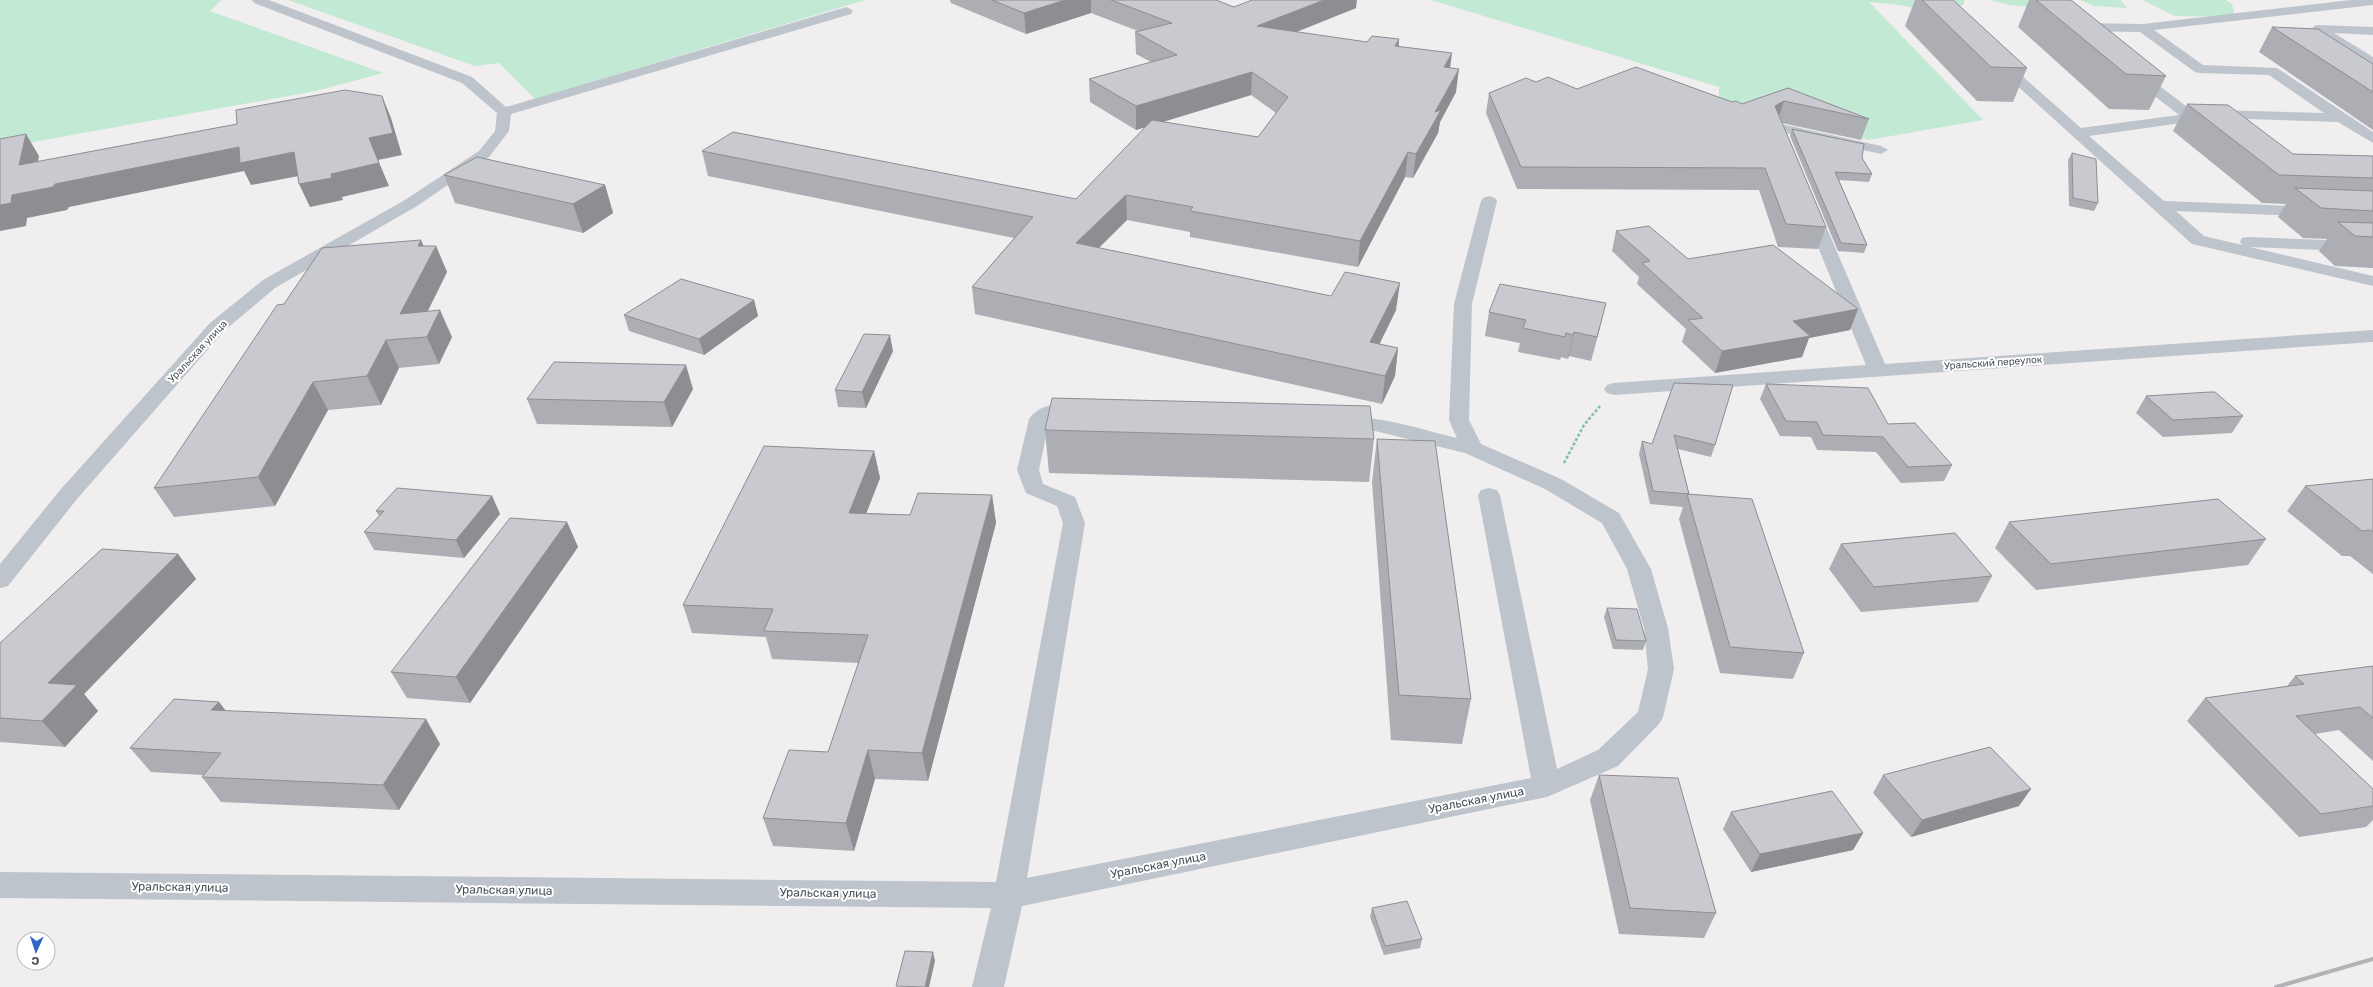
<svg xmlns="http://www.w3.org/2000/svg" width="2373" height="987" viewBox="0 0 2373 987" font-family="Rubik,sans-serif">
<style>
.green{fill:#c1e9d4}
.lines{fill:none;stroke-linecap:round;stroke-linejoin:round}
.path{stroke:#7ec2a6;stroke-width:2.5;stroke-dasharray:3 2;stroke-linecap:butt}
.minor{fill:#bec4cb;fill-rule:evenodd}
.rail{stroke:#b1b3b7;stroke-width:4}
.wall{fill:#adaeb3;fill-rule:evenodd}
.shaded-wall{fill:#8d8d92}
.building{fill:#c9cad0;stroke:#8d8d92}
.labels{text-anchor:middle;stroke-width:4;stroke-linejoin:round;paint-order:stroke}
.street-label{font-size:10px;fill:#485059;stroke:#fff}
.near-street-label{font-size:12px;fill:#485059;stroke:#fff}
</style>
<rect width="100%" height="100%" fill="#f0eeee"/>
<path class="green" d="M0 0H221L210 11 383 73 316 91 0 148Z
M288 0H865L535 99 499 63 475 66Z
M1431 0H1964V4L1947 15 1900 5 1869 2 1983 120 1868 140 1778 106 1760 113 1719 98V87Z
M1990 0H2033L2044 8 2010 5Z
M2080 0H2120L2127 8 2094 6Z
M2143 0H2226L2232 4 2235 17 2175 16Z"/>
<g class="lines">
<path class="path" d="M1564 463 1584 425 1600 406"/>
<path class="minor" d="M252 0H269L472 77 506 107 843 8 847 7 853 11 851 14 511 114 509 131 489 157 417 206 275 288 224 331 77 499 8 586 0 588V564L61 489 210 323 263 280 405 200 479 151 495 131 497 113 462 83 254 3Z
M2351 0H2373V5L2154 30 2203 65 2277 68 2373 132V143L2338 122 2217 118 2089 136 2164 201 2373 209V219L2176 211 2204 236 2242 245 2240 242 2242 238 2248 237 2373 242V252L2250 247 2373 276V286L2192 244 1992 63 1999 59 2004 60 2081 128 2179 115 2130 77 2128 74 2135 70 2140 71 2195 113 2217 110 2324 113 2269 75 2200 73 2195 72 2140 32 2076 31 2070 27 2076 23 2143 24Z
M2318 25 2373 27V35L2334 33 2373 57V67L2314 32 2312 29 2314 26Z
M1777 123 1881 146 1888 150 1881 154 1772 130 1770 127 1772 124Z
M1489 196 1495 198 1497 201 1472 304 1469 420 1481 444 1561 479 1619 513 1651 569 1668 628 1674 669 1663 717 1659 724 1618 766 1547 797 1022 906 1004 987H972L991 908 0 898V872L996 882 1063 523 1057 506 1026 493 1017 470 1029 419C1040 402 1068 402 1086 407L1089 411 1086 415 1058 417 1049 422 1039 470 1043 484 1075 497 1085 523 1027 878 1531 778 1478 495 1481 490 1489 488 1497 490 1500 495 1557 769 1598 750 1638 712 1648 669 1644 628 1627 569 1602 523 1545 489 1465 453 1375 431 1336 428 1333 424 1336 420C1371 411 1422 430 1457 438L1449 420 1454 304 1481 201 1483 198Z
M1811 205 1817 207 1819 210 1885 364 2373 330V342L1614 395 1607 393 1604 389 1607 385 1614 383 1866 365 1803 210 1805 207Z"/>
<path class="rail" d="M2276 987 2373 959"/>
</g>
<path class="wall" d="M950 0H1216L1234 7 1356 8 1296 32 1367 42 1399 39V46L1450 68 1456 92 1440 122 1438 133 1413 178 1405 177 1358 267 1190 237V232L1127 220 1099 248 1396 310 1379 344 1398 348 1395 376 1382 404 975 314 972 287 1014 238 708 176 702 151 1076 199 1146 127 1136 130 1090 102 1089 79 1151 62 1136 54 1135 32 1138 31 1091 13 1026 34 951 3ZM1251 95 1276 113 1258 137 1163 122Z
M1915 0H1953L2027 68 2013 102 1977 101 1905 26Z
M2029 0H2071L2166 76 2149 110 2109 109 2018 27Z
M2272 27 2373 64V130L2259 52Z
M1536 82 1577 89 1732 102 1742 104 1788 88 1869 119 1861 140 1782 123 1826 227 1818 249 1778 247 1759 190 1517 189 1486 113 1489 93Z
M2187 104 2293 154 2373 156V268L2335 266 2319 251 2327 239 2303 238 2278 217 2286 204 2262 203 2173 131Z
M1792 129 1862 158 1872 174 1869 182 1839 180 1867 245 1864 253 1838 251 1790 136Z
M2072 153 2098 203 2094 211 2069 206 2068 160Z
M444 175 605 185 613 213 583 233 455 203Z
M1616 231 1688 259 1858 309 1850 330 1809 338 1802 357 1715 373 1682 342 1686 329 1637 284 1639 277 1612 251Z
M424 246H436L447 272 428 311 452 337 439 364 399 368 381 405 328 410 275 506 174 517 154 488Z
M754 300 758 316 704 355 629 331 624 315Z
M1489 312 1600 327 1591 361 1569 356 1568 359 1561 357 1560 360 1518 352 1520 343 1485 336Z
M893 351 866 408 838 407 835 390Z
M1674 383 1715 445 1711 457 1678 449 1689 494 1804 653 1793 679 1720 673 1679 519 1683 507 1650 504 1639 454 1642 441 1652 444Z
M1766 384 1888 424 1952 465 1944 481 1901 483 1876 452 1817 450 1811 437 1780 436 1760 399Z
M693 389 672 427 537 424 527 399Z
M2146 396 2243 416 2232 433 2163 437 2136 413Z
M1045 430 1374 439 1369 482 1049 473Z
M1377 439 1471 699 1462 744 1391 740 1372 482Z
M874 451 880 478 866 513 910 515 992 495 996 523 928 781 875 779 854 851 773 846 763 818 828 752 859 663 772 659 766 637 692 633 683 605Z
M2373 479V574L2350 556H2342L2287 511 2305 486Z
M492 496 500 514 464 558 374 550 364 532 379 516 376 511Z
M567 522 578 547 470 703 407 698 391 672Z
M2009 522 2266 539 2248 565 2036 590 1995 548Z
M1841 544 1992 576 1978 602 1861 612 1829 569Z
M178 554 196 579 84 694 98 711 65 747 0 742V643Z
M1607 608 1646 641 1643 650 1613 649 1604 617Z
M2373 666V761L2339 730 2315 734 2373 789V820L2366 827 2299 837 2187 721 2205 698 2287 686 2295 676Z
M219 702 226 711 440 744 399 810 221 802 202 777 203 775 151 772 130 748Z
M1599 775 1716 913 1704 938 1619 934 1590 800Z
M1883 775 2019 806 1911 837 1873 793Z
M1731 812 1863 833 1853 850 1751 872 1723 829Z
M1372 908 1422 939 1420 948 1384 955 1370 917Z"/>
<path class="shaded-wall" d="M1065 0H1091V13L1026 34 1024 13Z
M1324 0H1357L1356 8 1256 48 1257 26Z
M1399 39 1397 62 1395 46Z
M1452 53 1449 76 1444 67Z
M1459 69 1456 92 1440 122 1438 133 1413 178 1416 154 1435 112Z
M1252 72 1251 95 1136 130V106Z
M382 96 391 118 402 155 378 160 389 186 342 197 343 200 310 207 299 184 369 138Z
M1784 101 1777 122 1775 106Z
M26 134 39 156 33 188 19 165Z
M239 147 294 152 304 175 251 185 244 171 69 207 67 210 27 218 26 226 0 231V205L12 195 55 184Z
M1408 152 1405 177 1358 267 1360 241Z
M605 185 613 213 583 233 573 204Z
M1126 195 1127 220 1077 269 1076 243Z
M421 240 429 258 436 246 447 272 414 338 400 314 418 246Z
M1400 283 1396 310 1367 370 1370 342Z
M754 300 758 316 704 355 699 339Z
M1606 303 1600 327 1591 361 1597 337Z
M1858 309 1850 330 1809 338 1802 357 1715 373 1722 351 1793 321Z
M440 310 452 337 439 364 427 337Z
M1574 332 1569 356 1568 359 1573 335Z
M890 335 893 351 866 408 862 392Z
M386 340 399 368 381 405 367 376Z
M1398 348 1395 376 1382 404 1385 376Z
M686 365 693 389 672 427 664 402Z
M313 382 328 410 275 506 258 477Z
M874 451 880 478 856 540 849 513Z
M992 495 996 523 928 781 922 753Z
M492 496 500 514 464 558 456 540Z
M567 522 578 547 470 703 456 677Z
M178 554 196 579 84 694 98 711 65 747 42 721 48 683Z
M219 702 237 726 211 710Z
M426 719 440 744 399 810 383 785Z
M868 750 875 779 854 851 846 823Z
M2031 789 2019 806 1911 837 1922 820Z
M1863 833 1853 850 1751 872 1760 854Z
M933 952 935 961 929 987H925Z"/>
<path class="building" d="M992 0H1065L1024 13Z
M1111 0H1216L1234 7 1252 0H1324L1257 26 1367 42 1372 36 1399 39 1395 46 1452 53 1444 67 1459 69 1435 112 1441 110 1416 154 1408 152 1360 241 1190 211 1193 207 1126 195 1076 243 1331 296 1345 272 1400 283 1370 342 1398 348 1385 376 972 287 1033 217 702 151 733 132 1076 199 1152 120 1258 137 1288 97 1252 72 1136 106 1089 79 1177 55 1135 32 1172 23Z
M1922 0H1953L2027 68 1991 67Z
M2036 0H2071L2166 76 2126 74Z
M2272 27 2318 29 2373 64V92Z
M1636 67 1732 102 1736 101 1742 104 1788 88 1869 119 1784 101 1775 106 1826 227 1786 224 1765 168 1521 167 1489 93 1526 78 1536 82 1548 77 1577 89Z
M345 90 382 96 393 133 369 138 379 163 331 174 332 178 299 184 294 152 240 163 239 147 55 184 53 187 12 195 11 203 0 205V139L26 134 19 165 237 124 236 110Z
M2187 104 2228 105 2293 154 2373 156V178L2279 175Z
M1792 129 1864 144 1862 158 1872 174 1835 172 1867 245 1841 243Z
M2072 153 2096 159 2098 203 2073 198Z
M477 157 605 185 573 204 444 175Z
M2295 188 2373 191V211L2321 208Z
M2338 222 2373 223V237L2355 236Z
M1649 226 1688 259 1773 245 1858 309 1793 321 1810 336 1722 351 1688 320 1703 318 1642 263 1650 261 1616 231Z
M421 240 418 246H436L400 314 440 310 427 337 386 340 367 376 313 382 258 477 154 488 277 305 284 304 322 248Z
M681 279 754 300 699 339 624 315Z
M1500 284 1606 303 1597 337 1574 332 1573 335 1566 333 1565 337 1523 328 1526 320 1489 312Z
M864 334 890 335 862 392 835 390Z
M554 362 686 365 664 402 527 399Z
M1674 383 1733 385 1715 445 1674 435 1689 494 1653 491 1642 441 1652 444Z
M1766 384 1868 388 1888 424 1915 423 1952 465 1908 467 1883 437 1823 435 1817 422 1786 421Z
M2210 392H2215L2243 416 2173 420 2146 396Z
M1052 398 1370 406 1374 439 1045 430Z
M1377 439 1435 441 1471 699 1399 695Z
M764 446 874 451 849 513 910 515 918 493 992 495 922 753 868 750 846 823 763 818 789 750 828 752 868 635 764 631 773 609 683 605Z
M2373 479V532L2370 530 2362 531 2305 486Z
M397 488 492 496 456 540 364 532 384 511H376Z
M1687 494 1752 499 1804 653 1730 647Z
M2218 499 2266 539 2051 564 2009 522Z
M510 518 567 522 456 677 391 672Z
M1955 533 1992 576 1874 587 1841 544Z
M102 549 178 554 48 683 77 685 42 721 0 718V643Z
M1607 608 1637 609 1646 641 1616 640Z
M2373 666V718L2360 707 2296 716 2373 789V806L2321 814 2205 698 2304 684 2295 676Z
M174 699 219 702 211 710 426 719 383 785 202 777 221 753 130 748Z
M1990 747 2031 789 1922 820 1883 775Z
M1599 775 1678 778 1716 913 1630 908Z
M1832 791 1863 833 1760 854 1731 812Z
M1407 901 1422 939 1385 946 1372 908Z
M905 951 933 952 925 987 896 986Z"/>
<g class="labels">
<g class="street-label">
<text transform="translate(197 351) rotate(-47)" y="4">Уральская улица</text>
<text transform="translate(1993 362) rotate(-4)" y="4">Уральский переулок</text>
</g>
<g class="near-street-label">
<text transform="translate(1476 800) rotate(-11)" y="4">Уральская улица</text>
<text transform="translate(1158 865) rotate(-11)" y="4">Уральская улица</text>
<text transform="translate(180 887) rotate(1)" y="4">Уральская улица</text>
<text transform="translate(504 890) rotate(1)" y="4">Уральская улица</text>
<text transform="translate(828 893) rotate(1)" y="4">Уральская улица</text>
</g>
</g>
<g transform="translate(36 951) rotate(183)"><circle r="19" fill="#ffffff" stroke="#b6b9bd"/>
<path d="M0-3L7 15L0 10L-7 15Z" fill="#3066c8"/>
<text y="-6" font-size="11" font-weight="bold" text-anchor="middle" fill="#485059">С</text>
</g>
</svg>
